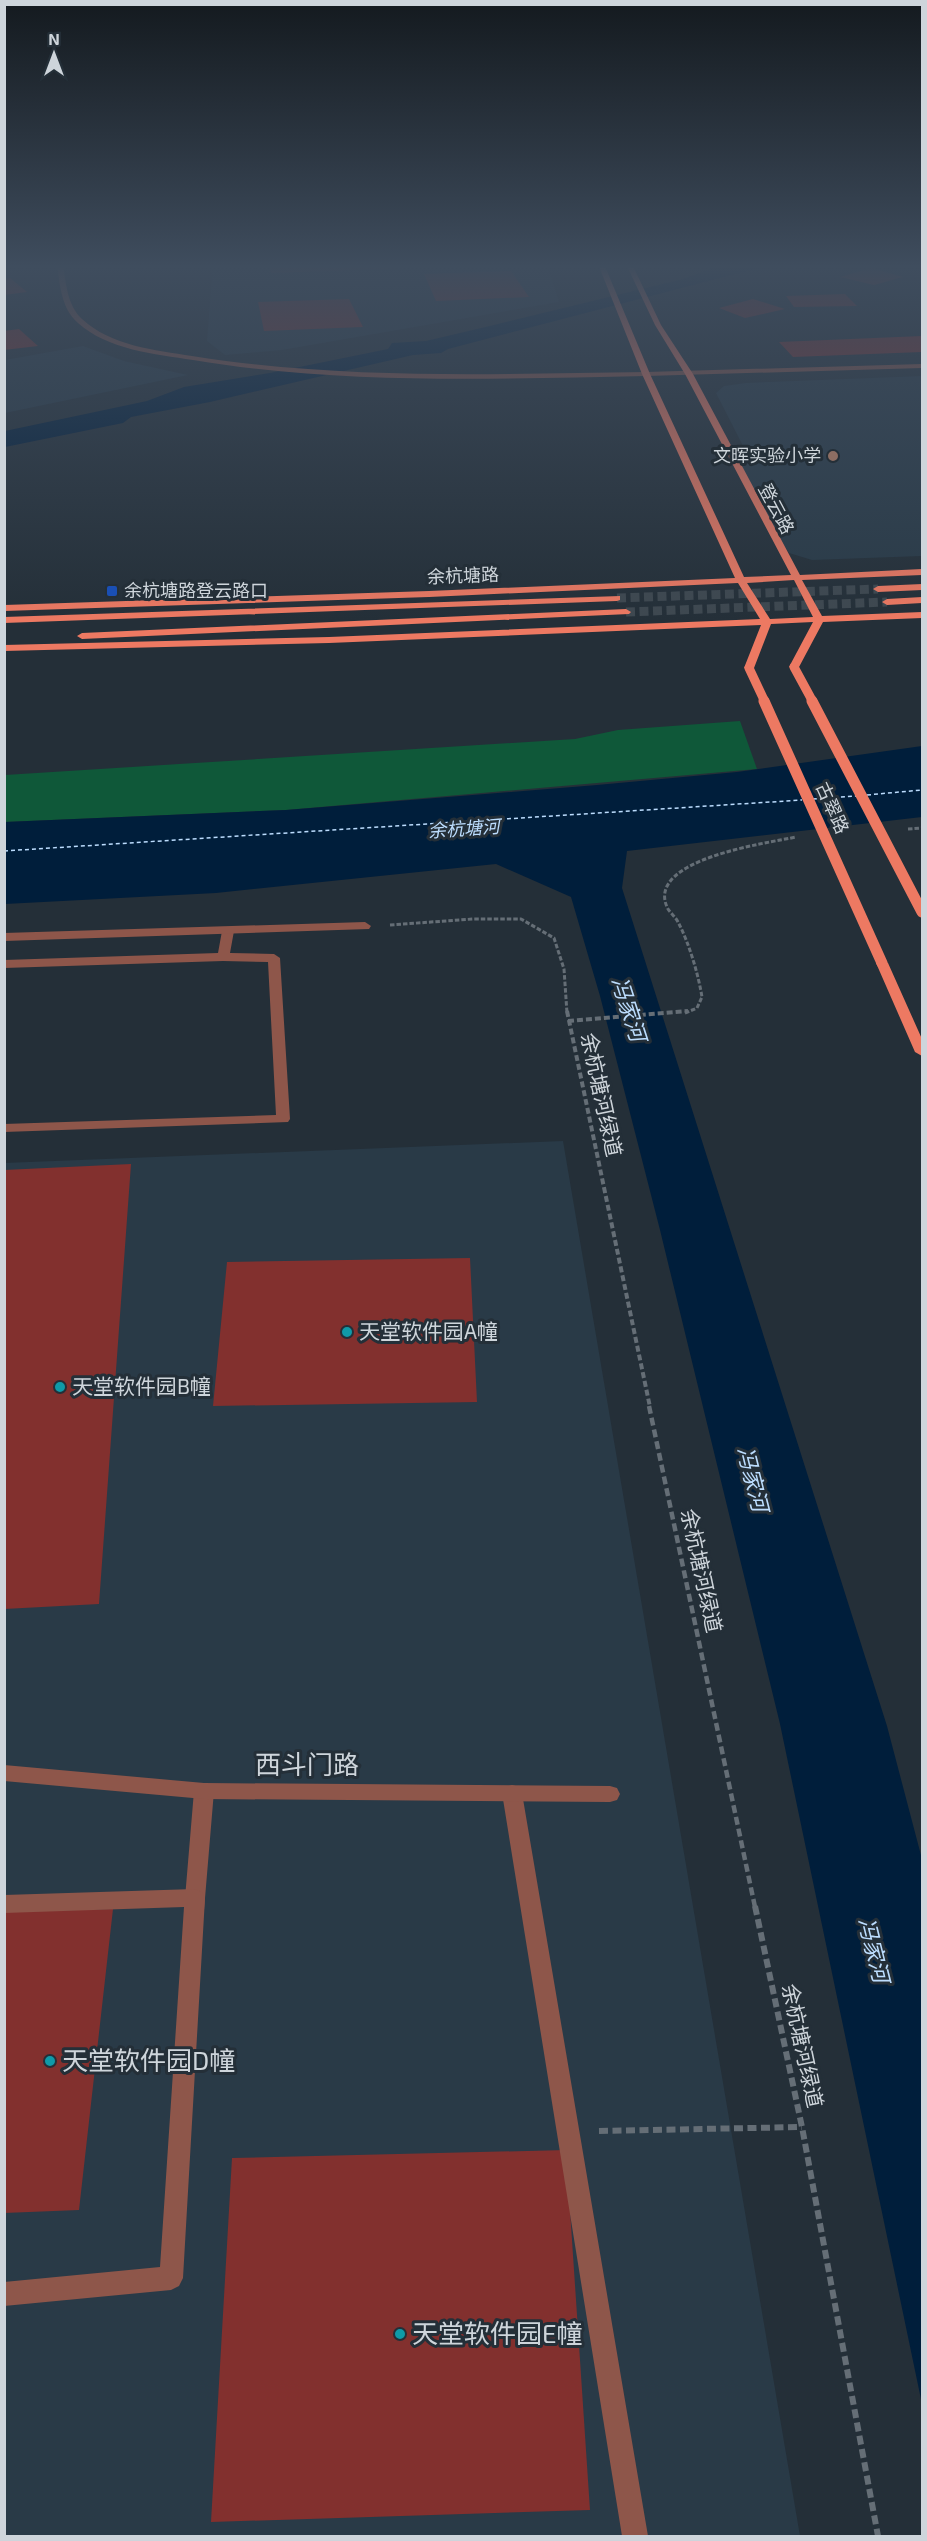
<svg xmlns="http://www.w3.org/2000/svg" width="927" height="2541" viewBox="0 0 927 2541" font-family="'Exo 2','Noto Sans SC',sans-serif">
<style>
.built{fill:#293a47}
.green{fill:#0f5839}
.water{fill:#001e3b}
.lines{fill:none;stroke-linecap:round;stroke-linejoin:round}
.ferry{stroke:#bcddfe;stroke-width:1.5;stroke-dasharray:4 3;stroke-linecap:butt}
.building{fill:#82302e}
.primary-tunnel{stroke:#3e4850;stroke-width:9;stroke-dasharray:9 4.5;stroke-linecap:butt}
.path-far3{stroke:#656e76;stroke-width:3;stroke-dasharray:4.5 2;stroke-linecap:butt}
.path-far2{stroke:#656e76;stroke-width:4;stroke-dasharray:6 3;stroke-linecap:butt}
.path-far1{stroke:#656e76;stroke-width:4.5;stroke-dasharray:8 4;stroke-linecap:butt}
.path{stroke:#656e76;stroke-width:6;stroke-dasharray:9 4.5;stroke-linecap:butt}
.service{fill:#8e564a;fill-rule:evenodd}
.minor{fill:#8e564a;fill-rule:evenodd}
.tertiary{fill:#8e564a;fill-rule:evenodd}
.primary{fill:#ed7962;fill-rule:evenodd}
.primary-bridge-far1{stroke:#ed7962;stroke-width:9}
.primary-bridge{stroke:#ed7962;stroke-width:11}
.education-dot{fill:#8d6e63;stroke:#242f38;stroke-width:2}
.transit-dot{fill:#1a4fb4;stroke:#242f38;stroke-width:2}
.culture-dot{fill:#0f9aa8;stroke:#242f38;stroke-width:2}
.labels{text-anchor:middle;stroke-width:6;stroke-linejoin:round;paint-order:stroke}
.far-poi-label{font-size:18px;fill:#ced5db;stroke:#242f38;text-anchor:end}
.far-street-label{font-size:18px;fill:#ced5db;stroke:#242f38}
.far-water-label{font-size:18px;font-style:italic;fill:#bcddfe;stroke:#242f38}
.street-label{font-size:21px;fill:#ced5db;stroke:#242f38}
.poi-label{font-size:21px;fill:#ced5db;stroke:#242f38;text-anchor:start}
.water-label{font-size:22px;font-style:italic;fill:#bcddfe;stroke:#242f38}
.near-street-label{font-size:26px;fill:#ced5db;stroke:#242f38}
.near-poi-label{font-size:26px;fill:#ced5db;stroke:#242f38;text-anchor:start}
</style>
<rect width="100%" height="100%" fill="#242f38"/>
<path class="built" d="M213 264H547L559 302 282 350 225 355 207 341Z
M83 346 124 361 188 375 5 413V360Z
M922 376V556L812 560 789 553 774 530 743 469 742 444 716 393 724 386 746 383Z
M563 1141 800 2536H5L4 1163Z"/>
<path class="green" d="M740 721 757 769 286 810 5 822V775L575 739 618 730Z"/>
<path class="water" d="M723 264H774L448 349 441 353 413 355 210 402 131 417 123 423 5 447V431L147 401 184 387 270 373 388 349 392 343 426 341 494 325 683 279Z
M922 746V817L627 851 622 888 887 1726 922 1859V2404L780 1724 660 1230 600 996 571 897 496 864 216 893 5 904V822L286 810 597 785 737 772Z"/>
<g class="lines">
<path class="ferry" d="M867 795 922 790
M813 799 856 796
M4 851 802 800"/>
</g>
<path class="building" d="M269 264H403L405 268 271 273Z
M871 268 903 277 874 285 840 277Z
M511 271 529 297 436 301 424 274Z
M10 278 27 292 4 295V279Z
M845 294 857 306 794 307 786 296Z
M349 299 363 327 264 331 258 302Z
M753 299 785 309 745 318 719 308Z
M19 329 38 346 4 350V331Z
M922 336V352L793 357 779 342Z
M131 1164 99 1604 4 1609V1170Z
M470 1258 477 1402 213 1406 227 1262Z
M113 1909 79 2210 4 2213V1912Z
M566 2150 590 2510 211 2522 232 2158Z"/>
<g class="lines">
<path class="primary-tunnel" d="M617 598 878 589
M626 612 887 602"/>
<path class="path-far3" d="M908 829 922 828
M390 925 473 919H521L554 938 564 969 567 1013
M685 1013 697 1008 702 997C698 973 689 943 678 922 675 916 669 912 667 907 646 859 768 843 796 837"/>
<path class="path-far2" d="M567 1011 650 1407
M568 1021 688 1011"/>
<path class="path-far1" d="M649 1406 755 1907"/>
<path class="path" d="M755 1906 802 2127 878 2536
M599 2131 802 2127"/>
<path class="service" d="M228 927 234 931 230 953 274 954 280 958 290 1119 288 1122 4 1132V1124L276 1115 268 962 223 961 4 968V960L218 953 222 931Z
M204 1783 211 1785 214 1791 204 1910 201 1916 194 1919 187 1916 184 1910 194 1791 197 1785Z"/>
<path class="minor" d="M57 264H63C66 283 67 305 82 319 111 346 155 350 192 356 343 380 494 374 646 372L650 374 646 376C495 379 343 385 193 360 155 354 108 350 78 323 61 308 60 285 57 264Z
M365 922 371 926 369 929 4 941V933Z
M512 1785 519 1787 522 1793 648 2536H622L502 1793 505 1787Z
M195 1889 202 1892 205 1898 183 2278 179 2286 171 2290 4 2306V2282L160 2267 184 1907 4 1913V1895Z"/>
<path class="tertiary" d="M922 364V368L646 376 642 374 646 372Z
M4 1765 204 1783 610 1786 617 1788 620 1794 617 1800 610 1802 204 1799 4 1781Z"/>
<path class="primary" d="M598 264H604L650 374 744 577 791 575 685 374 655 325 626 264H632L661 325 693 374 800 575 922 569V575L802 580 822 616 922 612V618L823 622 799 667 794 670 789 667 813 622 771 624 754 668 749 671 744 668 761 625 329 643 4 651V645L329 637 760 619 738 583 429 597 4 611V605L429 591 735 578 642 374ZM794 580 813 617 770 619 747 583Z
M922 584V590L878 592 873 589 878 586Z
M620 596V600L617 601 4 623V617Z
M922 597V603L887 605 882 602 887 599Z
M626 609 631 612 629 614 82 639 77 636 82 633Z
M882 959 888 963 922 1039V1056L915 1052 876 963Z"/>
<path class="primary-bridge-far1" d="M794 667 813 702
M749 668 765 702"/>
<path class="primary-bridge" d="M764 701 882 963
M812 701 922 912"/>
</g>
<linearGradient id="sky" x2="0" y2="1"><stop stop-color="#141a1f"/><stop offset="0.43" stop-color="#3f4d5e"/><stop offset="1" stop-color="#3f4d5e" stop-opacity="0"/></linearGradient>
<rect width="927" height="620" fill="url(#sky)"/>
<circle class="education-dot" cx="833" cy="456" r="6"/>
<rect class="transit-dot" x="106" y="585" width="12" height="12" rx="3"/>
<g class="culture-dot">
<circle cx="347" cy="1332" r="6"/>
<circle cx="60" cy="1387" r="6"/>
<circle cx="50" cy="2061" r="6"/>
<circle cx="400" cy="2334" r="6"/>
</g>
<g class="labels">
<g class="far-poi-label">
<text x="821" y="462">文晖实验小学</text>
<text x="124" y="597" text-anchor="start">余杭塘路登云路口</text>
</g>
<g class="far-street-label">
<text transform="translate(776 509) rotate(62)" y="6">登云路</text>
<text transform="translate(463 576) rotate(-2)" y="6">余杭塘路</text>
<text transform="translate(832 808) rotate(66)" y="6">古翠路</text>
</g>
<g class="far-water-label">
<text transform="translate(464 829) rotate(-4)" y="6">余杭塘河</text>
</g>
<g class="street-label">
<text transform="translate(601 1095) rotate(78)" y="7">余杭塘河绿道</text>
<text transform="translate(701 1571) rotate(78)" y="7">余杭塘河绿道</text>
<text transform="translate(802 2046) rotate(78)" y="7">余杭塘河绿道</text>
</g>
<g class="poi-label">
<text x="359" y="1339">天堂软件园A幢</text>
<text x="72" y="1394">天堂软件园B幢</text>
</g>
<g class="water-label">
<text transform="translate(629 1009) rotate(72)" y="8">冯家河</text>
<text transform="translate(753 1479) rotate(76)" y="8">冯家河</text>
<text transform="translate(874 1950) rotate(76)" y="8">冯家河</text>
</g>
<g class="near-street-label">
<text x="307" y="1774">西斗门路</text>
</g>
<g class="near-poi-label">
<text x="62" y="2070">天堂软件园D幢</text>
<text x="412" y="2343">天堂软件园E幢</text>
</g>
</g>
<rect width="927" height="2541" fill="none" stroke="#ced5db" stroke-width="12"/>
<g transform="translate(54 54)" stroke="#242f38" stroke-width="4.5" paint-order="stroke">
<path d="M0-4.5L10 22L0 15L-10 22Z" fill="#ced5db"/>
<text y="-9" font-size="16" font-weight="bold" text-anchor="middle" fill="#ced5db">N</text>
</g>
</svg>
